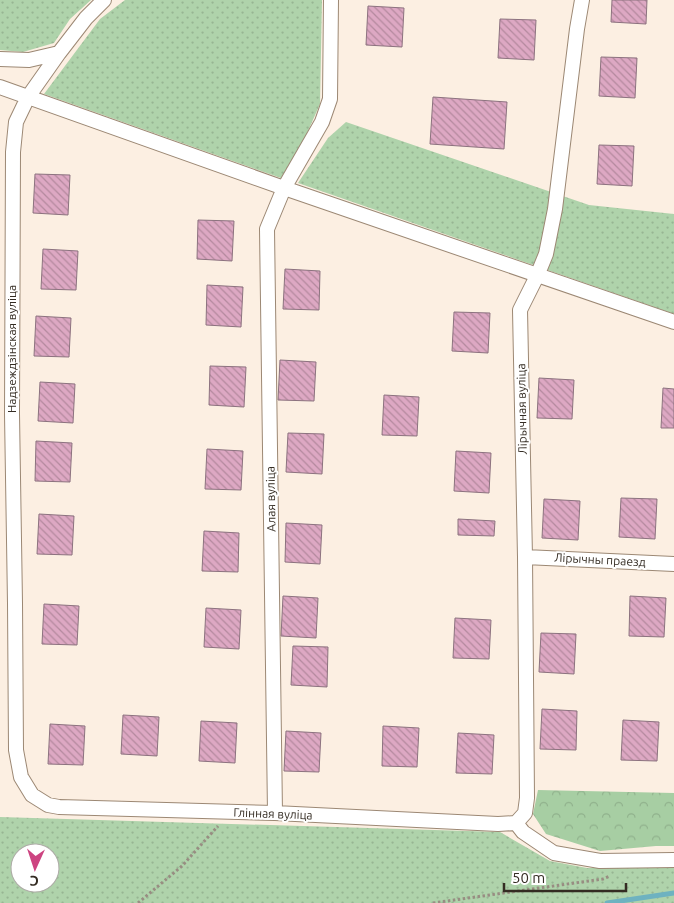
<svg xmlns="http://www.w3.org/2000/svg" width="674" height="903" viewBox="0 0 674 903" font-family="Ubuntu,sans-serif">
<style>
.grass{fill:url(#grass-dots);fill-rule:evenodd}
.forest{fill:url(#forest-crowns)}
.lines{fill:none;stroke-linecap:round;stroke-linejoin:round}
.stream{stroke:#6eb2c0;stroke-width:5}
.building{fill:url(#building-back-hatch);stroke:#8c727f}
.minor-casing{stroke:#9c8874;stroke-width:16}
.path{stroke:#988d82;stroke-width:3;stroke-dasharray:2.5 2.5;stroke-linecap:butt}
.minor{stroke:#fff;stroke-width:14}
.labels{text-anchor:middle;stroke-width:4;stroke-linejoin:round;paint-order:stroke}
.street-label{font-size:12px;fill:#342c23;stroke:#fff}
</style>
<defs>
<pattern id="grass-dots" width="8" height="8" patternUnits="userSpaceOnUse" patternTransform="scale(1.25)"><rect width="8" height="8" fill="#afd3ab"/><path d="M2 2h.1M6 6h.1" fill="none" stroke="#97b593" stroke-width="1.8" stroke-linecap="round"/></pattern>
<pattern id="forest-crowns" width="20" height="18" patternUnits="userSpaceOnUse" patternTransform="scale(1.25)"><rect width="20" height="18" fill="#a7cea3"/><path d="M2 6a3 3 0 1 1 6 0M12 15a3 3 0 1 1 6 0" fill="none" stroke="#90b18c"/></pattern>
<pattern id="building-back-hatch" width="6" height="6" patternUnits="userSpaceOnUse" patternTransform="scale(1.25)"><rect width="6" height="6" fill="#dda8c3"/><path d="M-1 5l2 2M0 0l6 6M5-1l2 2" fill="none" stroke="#b4899e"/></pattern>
</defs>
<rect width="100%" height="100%" fill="#fcefe2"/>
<path class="grass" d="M0 0H91L70 19 54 43 23 52 0 50Z
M125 0H322L320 104 304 140 281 178 44 94 100 19Z
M346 122 589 205 674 214V314L298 183 328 138Z
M0 817 500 832 550 861 587 868H674V903H0ZM20 853H50V883H20Z"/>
<path class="forest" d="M538 790 674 793V846H656L600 851 546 834 533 814Z"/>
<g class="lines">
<path class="stream" d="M607 903 674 893"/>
</g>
<path class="building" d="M612 0H647L646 24 611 22Z
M368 6 404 8 402 47 366 45Z
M500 19 536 20 534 60 498 58Z
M601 57 637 58 635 98 599 96Z
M433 97 507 102 504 149 430 144Z
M599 145 634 146 632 186 597 184Z
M35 174 70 175 68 215 33 213Z
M198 220 234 221 232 261 197 259Z
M43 249 78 251 76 290 41 289Z
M285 269 320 271 319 310 283 309Z
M207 285 243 287 241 327 206 325Z
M454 312 490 313 488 353 452 351Z
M36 316 71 318 69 357 34 356Z
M280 360 316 362 314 401 278 400Z
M210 366 246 367 244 407 209 405Z
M539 378 574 380 572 419 537 418Z
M40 382 75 384 73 423 38 421Z
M663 388 674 389V428H661Z
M384 395 419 397 417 436 382 435Z
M288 433 324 434 322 474 286 472Z
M36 441 72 443 70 482 35 481Z
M207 449 243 451 241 490 205 489Z
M456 451 491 453 489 493 454 491Z
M621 498 657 499 655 539 619 537Z
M544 499 580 501 578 540 542 538Z
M39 514 74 516 72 555 37 554Z
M458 519 495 521 494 536 458 535Z
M286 523 322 525 320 564 285 562Z
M204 531 239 533 238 572 202 571Z
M283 596 318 598 316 638 281 636Z
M630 596 666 598 664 637 629 636Z
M44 604 79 606 77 645 42 644Z
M206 608 241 610 239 649 204 647Z
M455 618 491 620 489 659 453 658Z
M541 633 576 634 574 674 539 672Z
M293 646 328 647 327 687 291 685Z
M542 709 577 711 576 750 540 749Z
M123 715 159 717 157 756 121 754Z
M623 720 659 722 657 761 621 760Z
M201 721 237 723 235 763 199 761Z
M50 724 85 726 83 765 48 764Z
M383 726 419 728 417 767 382 766Z
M286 731 321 733 319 772 284 771Z
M458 733 494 735 492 774 456 773Z"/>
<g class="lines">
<g class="minor-casing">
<path id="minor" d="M104 0 86 18 59 53 28 97 16 122 13 152 12 414 15 603 16 750 21 777 32 795 48 805 59 807 275 813 498 824 516 823
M0 59 29 60 59 53
M0 87 284 188 674 322
M525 557 674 564
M275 813 267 229 284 188 322 122 330 99 331 0
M516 823 525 813 527 798 525 557 520 310 537 276 546 254 555 209 577 29 582 0
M516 823 523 832 554 853 600 861 674 860"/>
</g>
<path class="path" d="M138 903 182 866 218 826
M433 903 603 879 610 876"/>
<use href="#minor" class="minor"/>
</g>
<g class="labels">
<g class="street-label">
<text transform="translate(12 349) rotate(-90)" y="4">Надзеждзінская вуліца</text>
<text transform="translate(522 409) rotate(-91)" y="4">Лірычная вуліца</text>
<text transform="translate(271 499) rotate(-91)" y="4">Алая вуліца</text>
<text transform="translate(600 560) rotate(3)" y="4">Лірычны праезд</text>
<text transform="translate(273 814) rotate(2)" y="4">Глінная вуліца</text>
</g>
</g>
<g transform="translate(35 868) rotate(183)"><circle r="24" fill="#ffffff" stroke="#aeaba7"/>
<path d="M0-4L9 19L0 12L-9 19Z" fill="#cd4481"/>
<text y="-8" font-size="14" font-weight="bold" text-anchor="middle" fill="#342c23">С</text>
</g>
<path d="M504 883v8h122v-8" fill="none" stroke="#342c23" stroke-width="2.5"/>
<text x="512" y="883" font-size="15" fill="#342c23" stroke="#ffffff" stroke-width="4" paint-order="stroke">50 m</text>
</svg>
